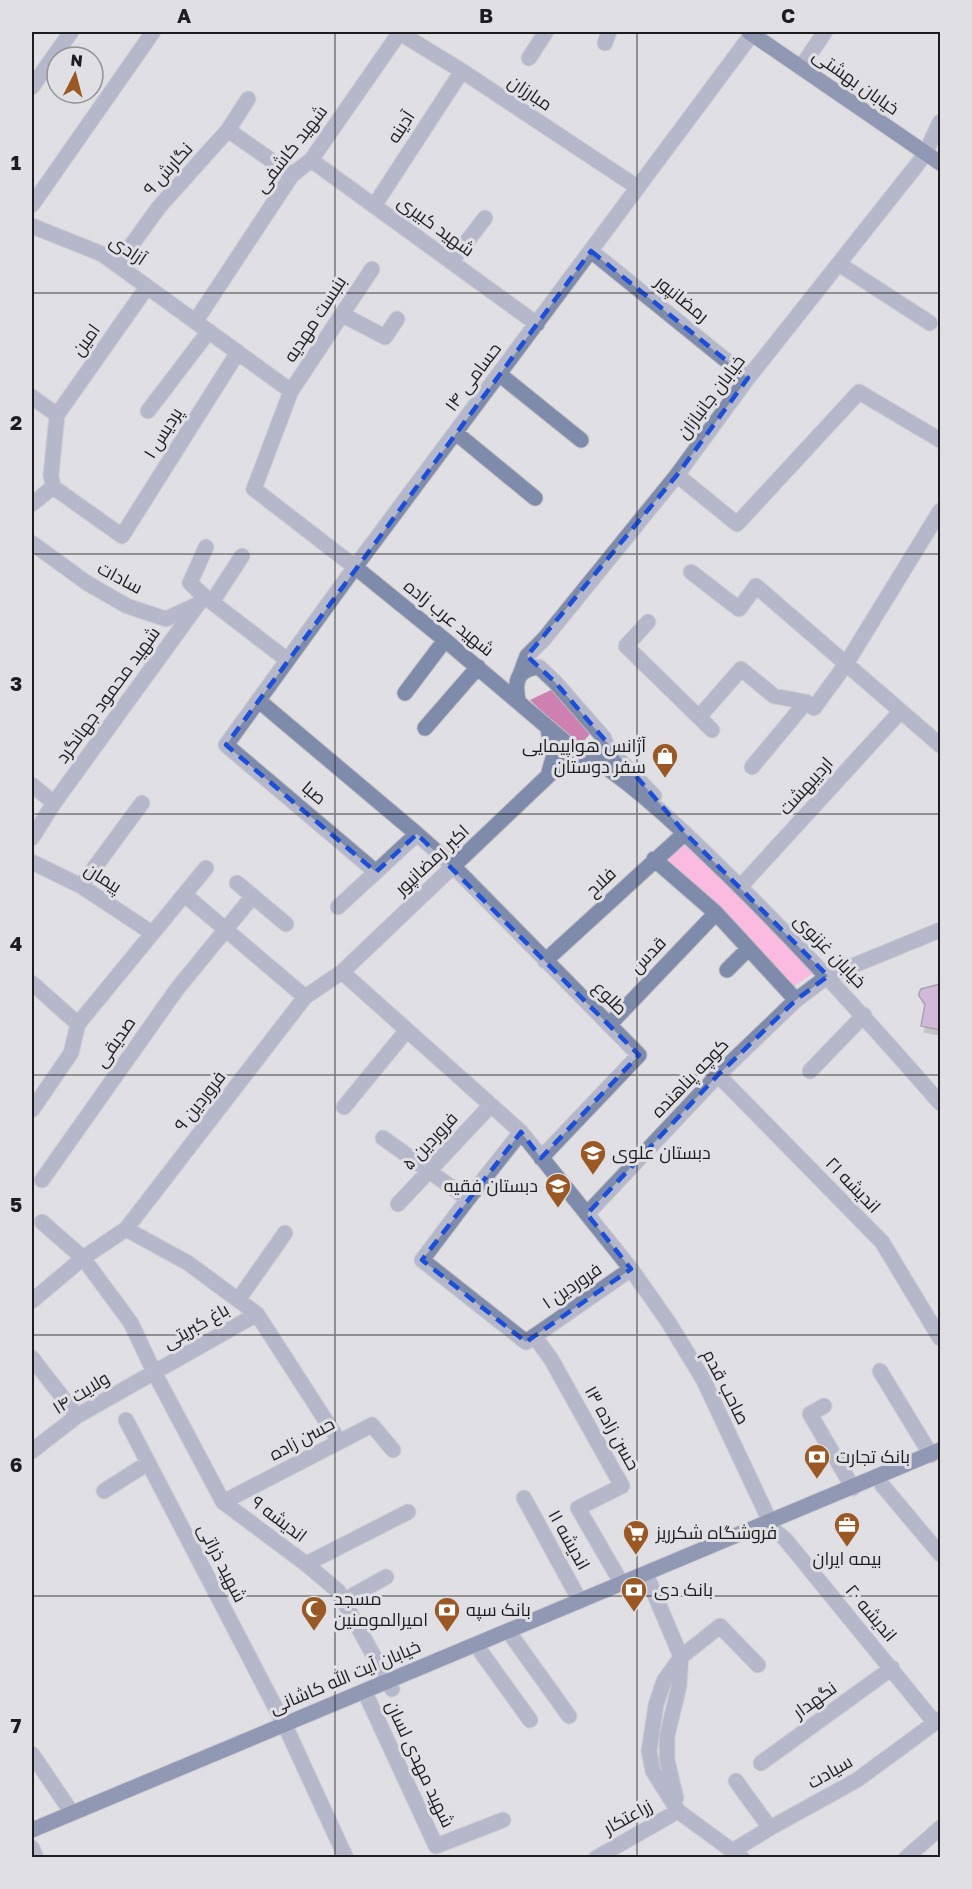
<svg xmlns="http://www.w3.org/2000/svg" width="972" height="1889" viewBox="0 0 972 1889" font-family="'Golos Text',Cairo,sans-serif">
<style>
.green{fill:#fbbbe1}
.forest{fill:#ce80b1}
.building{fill:#c28dd2;stroke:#615e62;stroke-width:1.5;filter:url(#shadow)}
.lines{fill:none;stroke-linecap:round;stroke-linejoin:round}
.minor-casing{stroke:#bdbcc1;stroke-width:17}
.major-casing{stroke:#bdbcc1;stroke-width:17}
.minor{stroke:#7f8bab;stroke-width:15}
.major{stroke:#32437b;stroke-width:15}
.marked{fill:none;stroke:#1d4ed8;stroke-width:4.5;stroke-dasharray:12 8;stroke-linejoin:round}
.grid{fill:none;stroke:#1d1d1f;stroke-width:1.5;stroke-opacity:0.55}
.labels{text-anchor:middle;stroke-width:6;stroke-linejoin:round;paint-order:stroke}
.street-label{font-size:18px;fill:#1d1d1f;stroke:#e0dfe4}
.poi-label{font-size:18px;fill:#1d1d1f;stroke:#e0dfe4;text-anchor:start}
.neatline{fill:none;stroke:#1d1d1f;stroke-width:2}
.grid-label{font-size:20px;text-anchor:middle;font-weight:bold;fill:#1d1d1f}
</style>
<defs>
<filter id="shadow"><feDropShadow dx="3.5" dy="6" stdDeviation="0" flood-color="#0004"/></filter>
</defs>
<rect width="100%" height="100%" fill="#e0dfe4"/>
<path class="green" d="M688 840 813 973 792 988 663 860Z"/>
<path class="forest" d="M553 689 595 728 578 748 530 700Z"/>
<path class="building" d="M940 984V1030L921 1026 925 1004 919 996V993L921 989Z"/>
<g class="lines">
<g class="minor-casing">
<path id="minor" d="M400 33 462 71 637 187
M605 43 609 32
M529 58 546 32
M801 67 825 32
M32 87 71 32
M228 130 292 175
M311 160 537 324
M32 205 153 32
M374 206 462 71
M32 226 102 254 291 391
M591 251 748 378
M451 262 485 218
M839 264 930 323
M117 265 159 207 228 130 248 99
M372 269 291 391 254 489 355 567 445 640 583 757 594 759 603 754 607 747 604 738 555 682 539 667C518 669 514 680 518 700
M343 315 385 337 397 319
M195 322 292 175 311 160 400 32
M499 374 581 440
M32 397 57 415
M148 411 209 331
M57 415 51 475 53 487 122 536 238 352
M57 415 147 287
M456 433 535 498
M677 475 737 524 859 392 940 440
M32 504 53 487
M32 543 87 583 127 606 166 619 194 606
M691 572 739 609 756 586 940 745
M204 596 190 583 206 547
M212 602 242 556
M648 622 626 646 712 730
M520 675 527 656 544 639 677 475 748 378 916 166 925 154 940 122
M405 693 445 640
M258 700 417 834
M699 717 741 669 774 696 806 702 814 708 846 664 940 511
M425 728 478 667
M607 747 654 796
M594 759C642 791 684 832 725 872 801 946 871 1024 940 1103
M752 767 806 702
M548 776 553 758 548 728
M32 785 54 803
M32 838 54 803 204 596 286 659
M654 859 716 913 796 1000
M32 862 81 886 152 933
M376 872 226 745 355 567 752 34
M237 883 286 924
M81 886 142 803
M740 887 901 711
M185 895 305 997
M338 907 417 834 454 867 639 1055 541 1158
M545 961 685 833
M727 970 748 949
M342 972 521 1132 631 1269 669 1323 703 1379 774 1530 785 1539 935 1723
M32 983 78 1024
M609 1025 716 913
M810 1071 864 1015
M718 1075 882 1242 940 1338
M344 1107 407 1030
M32 1110 71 1053 78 1024 206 868
M521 1132 468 1199 422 1260 526 1342 631 1269
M383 1138 468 1199
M42 1180 177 989 253 896
M398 1204 491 1105
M587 1214 718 1075 796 1000 828 976 940 930
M42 1222 83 1258 131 1323 154 1372 223 1502 306 1564 338 1591 392 1689
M126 1229 188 1263 257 1314 339 1441
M238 1300 285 1233
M32 1301 83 1258 126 1229 305 997 342 972 548 776 565 762 583 757
M534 1336 551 1359 622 1486 578 1508 622 1584
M32 1358 77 1416
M880 1371 931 1455
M824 1406 810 1414 853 1488
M126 1420 284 1724
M32 1451 77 1416 257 1314
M882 1485 940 1554
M104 1491 148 1463
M524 1498 580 1601
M223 1502 372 1425 393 1450
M306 1564 408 1512
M646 1574 681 1657 679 1686 667 1736V1760L676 1798
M343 1601 386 1577
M513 1638 569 1716
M481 1652 530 1720
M368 1699 436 1846 503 1820
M288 1732 346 1858
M32 1754 72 1813
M761 1763 892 1668
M736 1781 770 1828
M32 1848 36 1858
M734 1850 770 1828 857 1780 940 1719
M596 1858 678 1811
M742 1858 678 1811 653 1771 649 1751 656 1705 664 1681 681 1657 720 1626 758 1665
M906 1858 940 1828"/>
</g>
<g class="major-casing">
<path id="major" d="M749 32 940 163
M32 1830 940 1450"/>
</g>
<use href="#minor" class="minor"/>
<use href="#major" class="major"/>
</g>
<path d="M0 0H972V1889H0ZM591 251 748 378 677 475 527 656 555 682 685 833 828 976 796 1000 718 1075 587 1214 631 1269 526 1342 422 1260 521 1132 541 1158 639 1055 417 834 376 872 226 745Z" fill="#e0dfe4" fill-opacity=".55" fill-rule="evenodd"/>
<path class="marked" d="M591 251 748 378 677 475 527 656 555 682 685 833 828 976 796 1000 718 1075 587 1214 631 1269 526 1342 422 1260 521 1132 541 1158 639 1055 417 834 376 872 226 745Z"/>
<path class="grid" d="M335 32V1858M637 32V1858M32 293H940M32 554H940M32 814H940M32 1075H940M32 1335H940M32 1596H940"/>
<defs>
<g id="shop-pin" transform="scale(1.35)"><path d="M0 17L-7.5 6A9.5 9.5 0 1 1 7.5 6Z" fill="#995824" stroke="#e0dfe4"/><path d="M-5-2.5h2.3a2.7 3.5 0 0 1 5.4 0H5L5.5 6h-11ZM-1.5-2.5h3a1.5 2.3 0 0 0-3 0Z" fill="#fff"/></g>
<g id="school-pin" transform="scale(1.35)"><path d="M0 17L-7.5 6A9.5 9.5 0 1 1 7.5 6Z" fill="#995824" stroke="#e0dfe4"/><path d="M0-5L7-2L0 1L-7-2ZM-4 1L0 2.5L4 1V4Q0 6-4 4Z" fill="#fff"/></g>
<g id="bank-pin" transform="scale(1.35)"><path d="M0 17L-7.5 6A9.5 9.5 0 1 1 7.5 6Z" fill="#995824" stroke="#e0dfe4"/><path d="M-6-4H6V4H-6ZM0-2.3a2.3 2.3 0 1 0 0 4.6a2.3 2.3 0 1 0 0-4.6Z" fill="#fff"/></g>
<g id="office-pin" transform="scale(1.35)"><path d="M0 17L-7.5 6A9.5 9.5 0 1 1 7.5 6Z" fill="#995824" stroke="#e0dfe4"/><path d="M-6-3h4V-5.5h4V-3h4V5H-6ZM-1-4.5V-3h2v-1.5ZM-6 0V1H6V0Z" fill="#fff"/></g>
<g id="supermarket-pin" transform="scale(1.35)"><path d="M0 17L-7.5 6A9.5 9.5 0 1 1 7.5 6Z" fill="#995824" stroke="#e0dfe4"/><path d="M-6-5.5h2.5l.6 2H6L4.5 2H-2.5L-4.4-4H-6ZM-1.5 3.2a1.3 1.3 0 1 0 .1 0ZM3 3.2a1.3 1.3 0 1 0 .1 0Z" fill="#fff"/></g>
<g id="mosque-pin" transform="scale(1.35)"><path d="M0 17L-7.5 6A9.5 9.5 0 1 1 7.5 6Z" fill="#995824" stroke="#e0dfe4"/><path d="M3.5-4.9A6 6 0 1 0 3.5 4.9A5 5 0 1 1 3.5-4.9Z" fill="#fff"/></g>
</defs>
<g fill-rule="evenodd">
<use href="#shop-pin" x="665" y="756"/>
<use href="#school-pin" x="593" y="1153"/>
<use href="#school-pin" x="558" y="1186"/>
<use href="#bank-pin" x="817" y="1457"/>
<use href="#office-pin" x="847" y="1525"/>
<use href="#supermarket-pin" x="636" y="1533"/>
<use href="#bank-pin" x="634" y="1590"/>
<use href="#mosque-pin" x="314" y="1609"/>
<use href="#bank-pin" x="447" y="1610"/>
</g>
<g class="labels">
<g class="street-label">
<text transform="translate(856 82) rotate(35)" y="6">خیابان بهشتی</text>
<text transform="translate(530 93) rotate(34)" y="6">مبارزان</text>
<text transform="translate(401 127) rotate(-57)" y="6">آدینه</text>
<text transform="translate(291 149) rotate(-52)" y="6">شهید کاشفی</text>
<text transform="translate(168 169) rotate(-48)" y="6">نگارش ۹</text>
<text transform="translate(436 226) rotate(36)" y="6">شهید کبیری</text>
<text transform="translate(128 250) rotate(34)" y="6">آزادی</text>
<text transform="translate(682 299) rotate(39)" y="6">رمضانپور</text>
<text transform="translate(315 319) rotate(-57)" y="6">بنبست مهدیه</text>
<text transform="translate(86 340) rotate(-54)" y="6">امین</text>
<text transform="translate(473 377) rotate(-53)" y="6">حسامی ۱۴</text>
<text transform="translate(711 397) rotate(-53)" y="6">خیابان جانبازان</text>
<text transform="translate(163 433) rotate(-58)" y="6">پردیس ۱</text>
<text transform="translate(120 578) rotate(28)" y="6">سادات</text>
<text transform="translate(449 618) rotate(39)" y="6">شهید عرب زاده</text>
<text transform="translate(108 695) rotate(-54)" y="6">شهید محمود جهانگرد</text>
<text transform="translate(806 786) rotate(-48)" y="6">اردیبهشت</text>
<text transform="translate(314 793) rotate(40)" y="6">صبا</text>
<text transform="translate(432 860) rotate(-43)" y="6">اکبر رمضانپور</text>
<text transform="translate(103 878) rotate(32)" y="6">پیمان</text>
<text transform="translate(601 882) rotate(-43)" y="6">فلاح</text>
<text transform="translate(830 951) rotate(46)" y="6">خیابان غزنوی</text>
<text transform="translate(648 955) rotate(-46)" y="6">قدس</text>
<text transform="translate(610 998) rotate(45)" y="6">طلوع</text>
<text transform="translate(115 1042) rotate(-55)" y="6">صدیقی</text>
<text transform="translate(690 1078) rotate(-46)" y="6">کوچه پناهنده</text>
<text transform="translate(200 1101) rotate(-52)" y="6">فروردین ۹</text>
<text transform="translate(430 1141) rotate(-47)" y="6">فروردین ۵</text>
<text transform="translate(853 1185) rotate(46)" y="6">اندیشه ۲۱</text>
<text transform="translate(572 1286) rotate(-34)" y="6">فروردین ۱</text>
<text transform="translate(196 1326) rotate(-30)" y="6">باغ کبریتی</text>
<text transform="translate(726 1387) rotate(63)" y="6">صاحب قدم</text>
<text transform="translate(81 1393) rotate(-32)" y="6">ولایت ۱۴</text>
<text transform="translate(612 1428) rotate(61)" y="6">حسن زاده ۱۳</text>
<text transform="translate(302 1439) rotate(-28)" y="6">حسن زاده</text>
<text transform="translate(279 1519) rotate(37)" y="6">اندیشه ۹</text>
<text transform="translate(569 1540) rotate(61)" y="6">اندیشه ۱۱</text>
<text transform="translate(222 1563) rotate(63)" y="6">شهید ذراتی</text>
<text transform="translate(871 1613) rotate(50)" y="6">اندیشه ۲۰</text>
<text transform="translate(345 1677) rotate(-23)" y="6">خیابان آیت الله کاشانی</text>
<text transform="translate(815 1700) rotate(-36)" y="6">نگهدار</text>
<text transform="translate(420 1764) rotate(65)" y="6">شهید مهدی لسان</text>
<text transform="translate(830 1772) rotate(-30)" y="6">سیادت</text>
<text transform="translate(628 1817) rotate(-29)" y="6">زراعتکار</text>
</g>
<g class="poi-label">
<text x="646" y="752" text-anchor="end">آژانس هواپیمایی<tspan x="646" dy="21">سفر دوستان</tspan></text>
<text x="612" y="1159">دبستان علوی</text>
<text x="538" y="1192" text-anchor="end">دبستان فقیه</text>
<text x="836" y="1463">بانک تجارت</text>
<text x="656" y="1539">فروشگاه شکرریز</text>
<text x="847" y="1565" text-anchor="middle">بیمه ایران</text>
<text x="654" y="1596">بانک دی</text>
<text x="334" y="1605">مسجد<tspan x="334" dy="21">امیرالمومنین</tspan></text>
<text x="466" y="1616">بانک سپه</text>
</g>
</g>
<rect width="972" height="1889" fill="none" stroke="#e0dfe4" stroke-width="66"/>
<g transform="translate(75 75) rotate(6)"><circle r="28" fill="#e0dfe4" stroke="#929195" stroke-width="1.5"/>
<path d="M0-4.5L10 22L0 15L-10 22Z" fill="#995824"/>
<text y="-9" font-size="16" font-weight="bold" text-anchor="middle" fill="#1d1d1f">N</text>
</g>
<rect x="33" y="33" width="906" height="1823" class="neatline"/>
<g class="grid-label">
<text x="184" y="23">A</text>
<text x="486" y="23">B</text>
<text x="788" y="23">C</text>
<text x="16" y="170">1</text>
<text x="16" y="430">2</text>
<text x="16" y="691">3</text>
<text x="16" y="951">4</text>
<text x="16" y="1212">5</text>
<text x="16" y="1472">6</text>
<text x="16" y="1733">7</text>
</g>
</svg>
